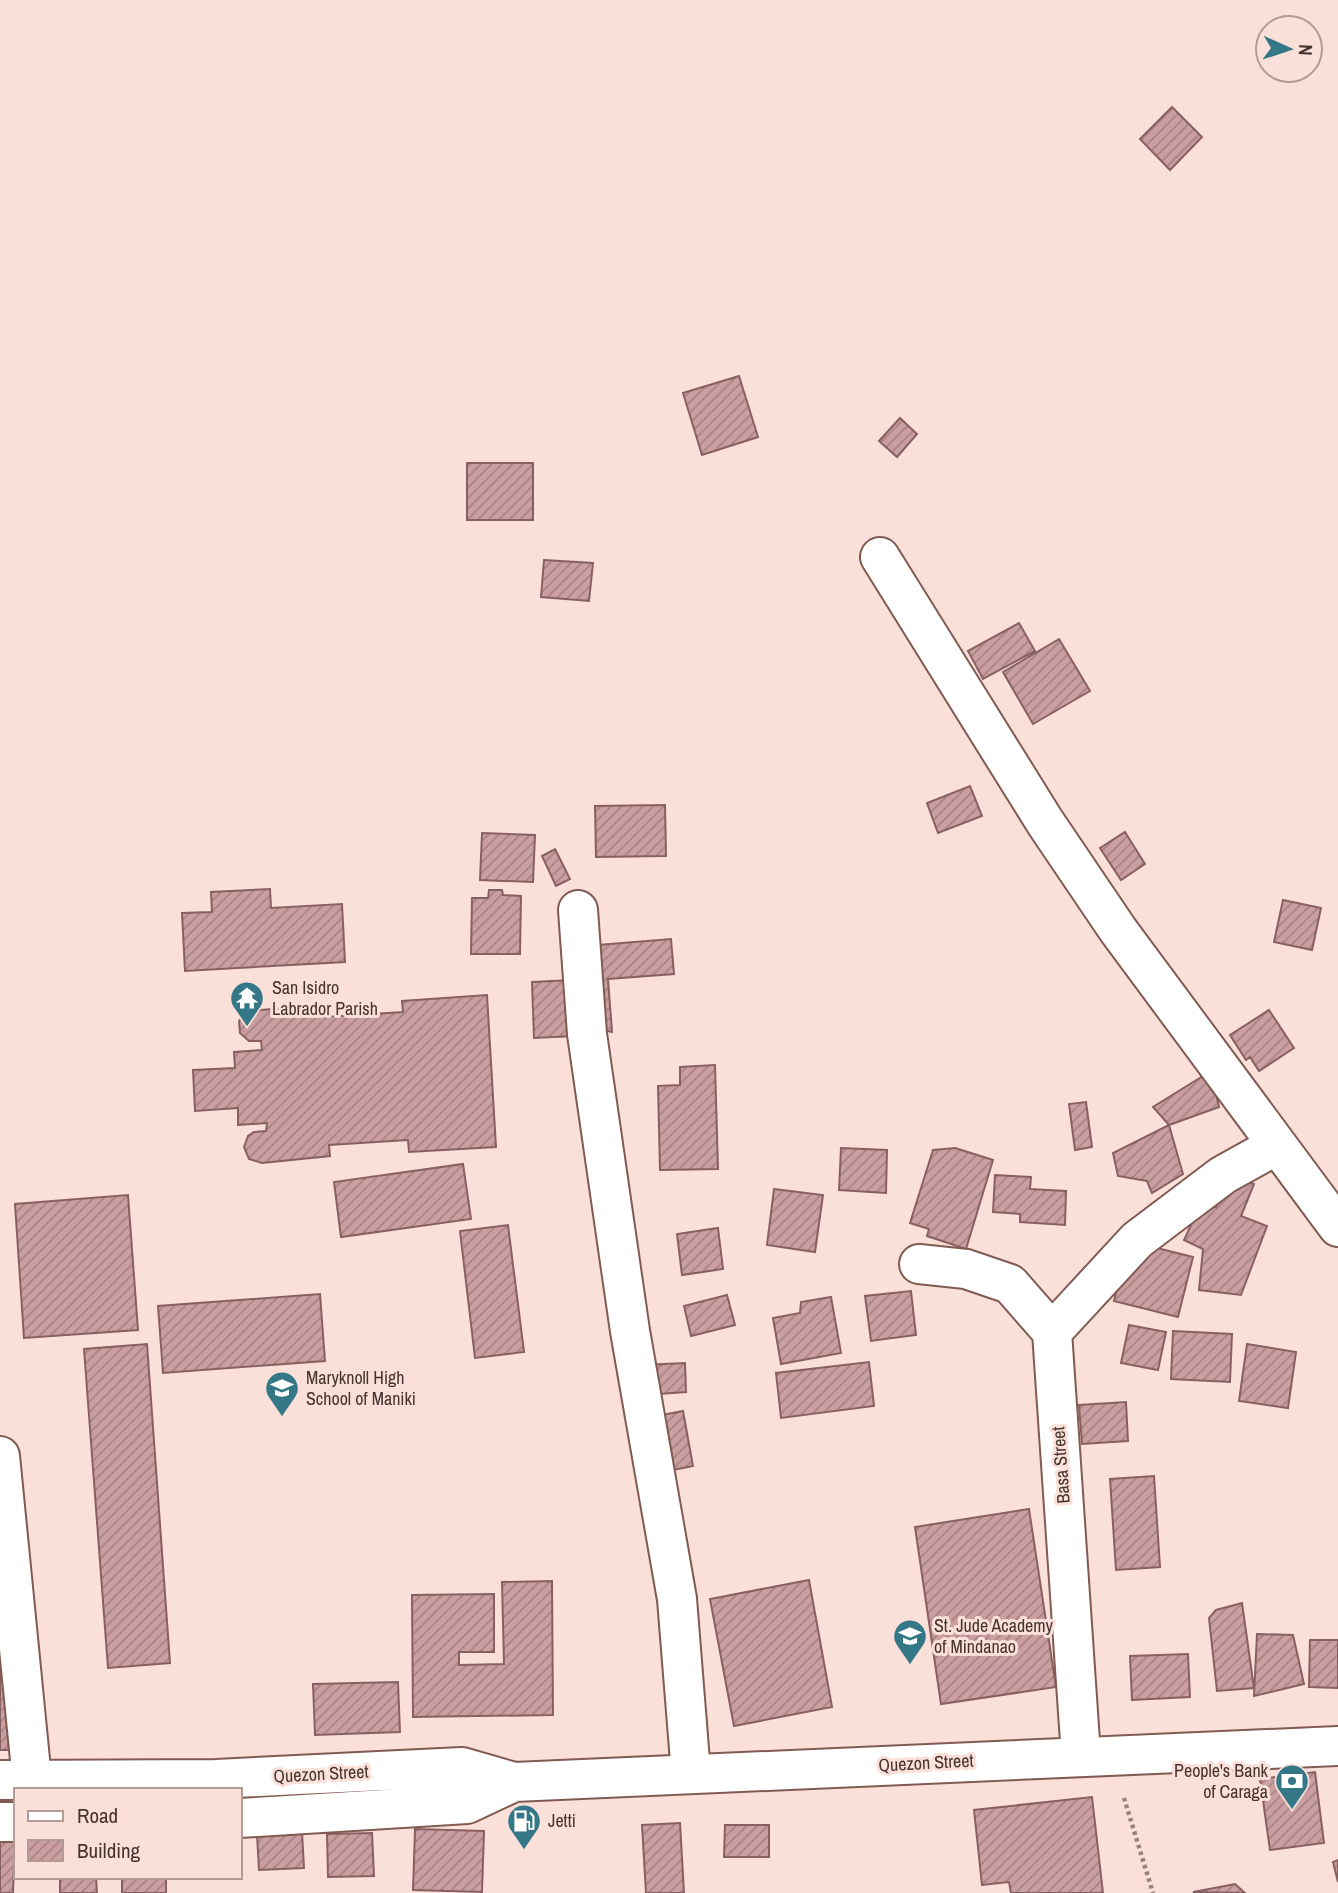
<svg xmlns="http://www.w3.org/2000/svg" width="1338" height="1893" viewBox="0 0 1338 1893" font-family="'Archivo Narrow',sans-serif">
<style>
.building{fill:url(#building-hatch);stroke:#896062;stroke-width:2}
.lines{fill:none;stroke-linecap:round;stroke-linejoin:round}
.minor-casing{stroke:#815b51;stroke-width:42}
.highway-casing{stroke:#815b51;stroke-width:42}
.path{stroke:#97827c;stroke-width:4.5;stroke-dasharray:3.5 3.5;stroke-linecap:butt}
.minor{stroke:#fff;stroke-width:38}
.highway{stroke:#fff;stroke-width:38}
.labels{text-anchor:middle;stroke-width:6;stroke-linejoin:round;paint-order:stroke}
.poi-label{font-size:18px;fill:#45342f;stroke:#fbe0d9;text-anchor:start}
.street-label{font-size:18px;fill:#45342f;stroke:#fbe0d9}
</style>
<defs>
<pattern id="building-hatch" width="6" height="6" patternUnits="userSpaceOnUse" patternTransform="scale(1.75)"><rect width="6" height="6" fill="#cb9fa1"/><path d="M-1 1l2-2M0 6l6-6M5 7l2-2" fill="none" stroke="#a78284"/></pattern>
</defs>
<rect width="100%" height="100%" fill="#fbe0d9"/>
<path class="building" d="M1172 107 1202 137 1170 170 1140 139Z
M739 376 758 437 702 455 683 393Z
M900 418 917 434 897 457 879 441Z
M467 463H533V520H467Z
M544 560 593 563 589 601 541 597Z
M1019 623 1035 651 983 679 968 651Z
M1059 639 1090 691 1033 724 1003 672Z
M970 786 982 816 938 833 927 803Z
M665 805 666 856 596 857 595 806Z
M1125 832 1145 864 1121 880 1100 848Z
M482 833 535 835 533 882 480 880Z
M555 849 570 879 556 886 542 856Z
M270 889 271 908 342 904 345 962 185 971 182 913 212 912 211 892Z
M489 890H502L503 895 521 896 520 954H471L472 898H488Z
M1283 900 1321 908 1312 950 1274 942Z
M671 939 674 974 608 979 612 1032 593 1028 586 946Z
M572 980 575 1036 534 1038 532 982Z
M487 995 496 1147 409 1152 408 1140 329 1145 330 1156 262 1163 249 1159 244 1147 248 1136 254 1132 266 1131 267 1123 238 1125V1108L195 1111 193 1070 235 1068 234 1052 262 1050 261 1041H249L240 1033 239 1021 248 1011 323 1005 324 1017 403 1012 402 1001Z
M1269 1010 1294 1048 1259 1071 1250 1057 1246 1060 1230 1035Z
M715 1065 718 1169 660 1170 658 1086 680 1085V1067Z
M1211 1071 1219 1107 1169 1125 1153 1107Z
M1086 1102 1092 1147 1075 1150 1069 1104Z
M1169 1125 1183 1174 1152 1193 1147 1181 1118 1176 1113 1153Z
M841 1148 887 1150 886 1193 839 1190Z
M955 1148 993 1160 966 1249 927 1236 929 1229 910 1223 933 1150Z
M463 1164 471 1219 341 1237 334 1182Z
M1229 1174 1254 1184 1241 1216 1267 1226 1241 1295 1199 1290 1203 1249 1184 1240 1199 1208 1216 1207Z
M995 1175 1031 1177 1030 1189 1066 1191 1065 1225 1020 1222V1214L993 1212Z
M774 1189 823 1195 815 1252 767 1245Z
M128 1195 138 1330 24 1338 15 1204Z
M508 1225 524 1352 475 1358 460 1231Z
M718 1228 723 1269 682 1275 677 1234Z
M1153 1247 1193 1257 1178 1317 1114 1301 1124 1257 1144 1262Z
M911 1291 916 1335 871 1341 865 1296Z
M320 1294 325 1361 163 1373 158 1306Z
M727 1295 735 1325 691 1336 684 1306Z
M831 1297 841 1353 781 1364 773 1318 800 1313 801 1302Z
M1129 1325 1166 1332 1158 1370 1121 1363Z
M1173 1331 1232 1334 1230 1382 1171 1379Z
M147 1344 170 1663 108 1668 84 1349Z
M1247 1344 1296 1352 1288 1408 1239 1401Z
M869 1362 874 1406 781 1418 776 1373Z
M685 1363 686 1392 645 1395 643 1365Z
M1126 1402 1128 1441 1082 1444 1079 1405Z
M683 1411 693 1466 663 1472 652 1417Z
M1154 1476 1160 1567 1116 1570 1110 1479Z
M1029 1509 1056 1687 941 1704 915 1527Z
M809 1580 832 1707 734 1726 710 1599Z
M552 1581 553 1715 413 1717 412 1595 494 1594V1652H459V1665L504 1664 502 1582Z
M1242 1603 1254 1688 1217 1691 1209 1618 1216 1610Z
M0 1624 12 1750H0Z
M1257 1634 1293 1635 1304 1684 1254 1696Z
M1310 1640H1338V1688L1309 1687Z
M1188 1654 1190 1697 1132 1700 1130 1656Z
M398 1682 400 1732 315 1735 313 1684Z
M1315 1772 1324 1843 1270 1850 1260 1779Z
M1092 1797 1103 1893H1011L1009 1882 982 1885 974 1810Z
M680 1823 684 1893H646L642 1825Z
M725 1825H769V1857H724Z
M415 1829 484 1831 482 1892 413 1890Z
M302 1832 304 1868 259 1870 257 1835Z
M372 1833 374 1876 328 1877 327 1834Z
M0 1834 15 1835 13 1893H0Z
M1338 1860V1882L1333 1862Z
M60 1877H96L97 1893H60Z
M122 1877H166V1893H122Z
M1235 1884 1245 1893 1193 1892Z"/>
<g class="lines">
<g class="minor-casing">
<path id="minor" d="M880 557 1045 822 1118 930 1338 1227
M578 910 587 1034 630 1331 677 1599 691 1774
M919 1264 966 1269 1010 1284 1052 1332 1081 1756
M1052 1332 1137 1240 1223 1175 1277 1145
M0 1456 33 1790"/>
</g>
<g class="highway-casing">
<path id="highway" d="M0 1780 216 1779 462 1767 514 1782 1338 1746
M240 1818 467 1804 514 1782
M0 1822H16"/>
</g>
<path class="path" d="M1124 1798 1153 1893"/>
<use href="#minor" class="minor"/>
<use href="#highway" class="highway"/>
</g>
<defs>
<g id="temple-pin" transform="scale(1.75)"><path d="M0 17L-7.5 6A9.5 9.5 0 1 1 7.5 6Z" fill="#347787" stroke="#fbe0d9"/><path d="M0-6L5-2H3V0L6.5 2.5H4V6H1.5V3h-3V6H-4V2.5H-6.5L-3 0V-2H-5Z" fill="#fff"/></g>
<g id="school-pin" transform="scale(1.75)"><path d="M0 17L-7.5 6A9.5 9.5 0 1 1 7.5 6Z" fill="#347787" stroke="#fbe0d9"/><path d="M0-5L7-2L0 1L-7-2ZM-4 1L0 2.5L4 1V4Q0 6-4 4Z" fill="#fff"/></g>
<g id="bank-pin" transform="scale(1.75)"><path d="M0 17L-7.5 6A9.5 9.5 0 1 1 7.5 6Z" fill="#347787" stroke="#fbe0d9"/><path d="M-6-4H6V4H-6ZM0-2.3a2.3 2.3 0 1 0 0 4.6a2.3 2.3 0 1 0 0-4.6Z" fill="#fff"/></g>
<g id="fuel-pin" transform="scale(1.75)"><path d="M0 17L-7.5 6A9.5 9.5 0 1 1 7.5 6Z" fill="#347787" stroke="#fbe0d9"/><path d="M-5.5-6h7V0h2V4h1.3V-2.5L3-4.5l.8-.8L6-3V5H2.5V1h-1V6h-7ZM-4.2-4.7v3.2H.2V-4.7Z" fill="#fff"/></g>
</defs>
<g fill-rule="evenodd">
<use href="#temple-pin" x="247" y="998"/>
<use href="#school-pin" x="282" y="1388"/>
<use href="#school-pin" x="910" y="1636"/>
<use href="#bank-pin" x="1292" y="1781"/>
<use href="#fuel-pin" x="524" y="1821"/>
</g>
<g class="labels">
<g class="poi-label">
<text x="272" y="994">San Isidro<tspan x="272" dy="21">Labrador Parish</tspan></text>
<text x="306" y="1384">Maryknoll High<tspan x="306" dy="21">School of Maniki</tspan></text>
<text x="934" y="1632">St. Jude Academy<tspan x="934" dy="21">of Mindanao</tspan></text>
<text x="1268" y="1777" text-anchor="end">People's Bank<tspan x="1268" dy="21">of Caraga</tspan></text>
<text x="548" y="1827">Jetti</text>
</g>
<g class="street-label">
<text transform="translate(1061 1465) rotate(-94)" y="6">Basa Street</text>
<text transform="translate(926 1763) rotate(-3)" y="6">Quezon Street</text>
<text transform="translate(321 1774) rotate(-3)" y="6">Quezon Street</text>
</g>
</g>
<rect x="14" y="1788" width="228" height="91" fill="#fbe0d9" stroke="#b29b95" stroke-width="2"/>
<rect x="28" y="1811" width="35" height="10" fill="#ffffff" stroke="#b29b95" stroke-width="2"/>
<text x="77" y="1823" font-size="21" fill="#45342f">Road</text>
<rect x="28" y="1840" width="35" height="21" fill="url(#building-hatch)" stroke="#b29b95" stroke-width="2"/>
<text x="77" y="1858" font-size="21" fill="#45342f">Building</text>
<g transform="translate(1289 49) rotate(93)"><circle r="33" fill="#fbe0d9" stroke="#b29b95" stroke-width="2"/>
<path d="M0-5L12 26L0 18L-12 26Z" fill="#347787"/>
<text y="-10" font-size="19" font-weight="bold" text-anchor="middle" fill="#45342f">N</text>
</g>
</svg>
